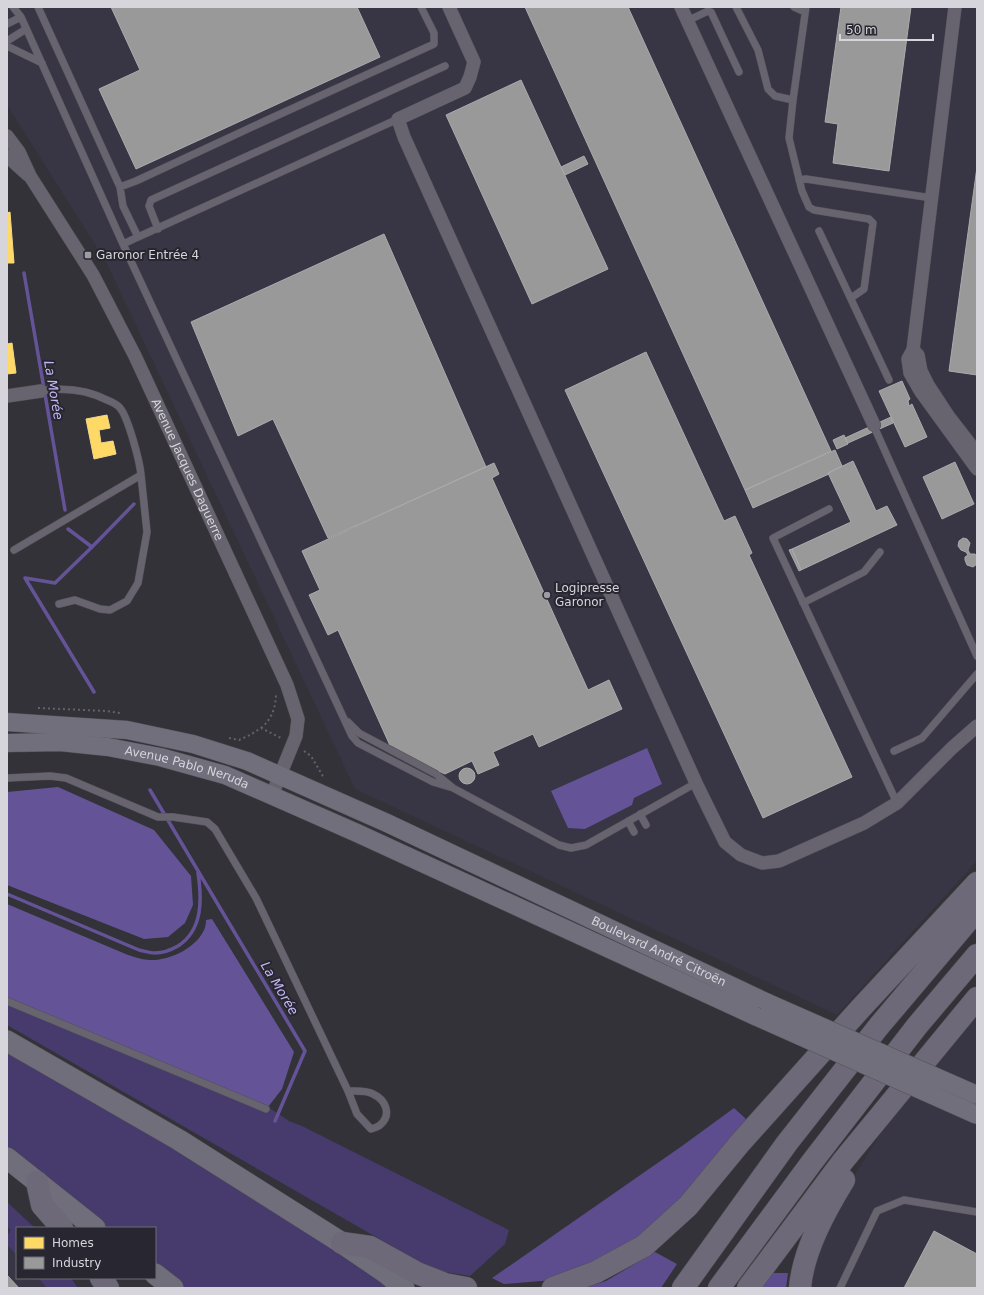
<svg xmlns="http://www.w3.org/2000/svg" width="984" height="1295" viewBox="0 0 984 1295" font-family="'DejaVu Sans',sans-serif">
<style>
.built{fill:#383544}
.green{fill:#473a6d}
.forest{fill:#5d4d8e}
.water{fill:#655398}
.homes{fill:#ffd966;stroke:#f3d889}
.industry{fill:#999;stroke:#ababad}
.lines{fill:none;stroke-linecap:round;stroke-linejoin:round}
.stream{stroke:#655398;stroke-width:3.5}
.service-casing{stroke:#515055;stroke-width:8}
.minor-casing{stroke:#515055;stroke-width:14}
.secondary-casing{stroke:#515055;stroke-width:19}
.primary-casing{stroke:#515055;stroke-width:22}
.motorway-casing{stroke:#515055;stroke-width:23}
.path{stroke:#64626a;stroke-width:2;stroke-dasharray:2 3;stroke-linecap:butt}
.service{stroke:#67646f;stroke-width:7}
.minor{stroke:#67646f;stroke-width:13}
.secondary{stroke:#726f7d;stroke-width:18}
.primary{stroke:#706e7b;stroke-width:21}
.motorway{stroke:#6d6978;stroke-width:22}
.secondary-bridge-casing{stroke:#515055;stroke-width:19;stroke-linecap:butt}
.secondary-bridge{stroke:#726f7d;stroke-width:18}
.poi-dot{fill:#9d9ca2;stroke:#282630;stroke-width:1.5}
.labels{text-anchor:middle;stroke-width:4;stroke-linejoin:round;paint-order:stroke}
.poi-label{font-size:12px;fill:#d6d5db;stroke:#282630;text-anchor:start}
.street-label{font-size:12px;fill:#d6d5db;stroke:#282630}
.water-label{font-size:13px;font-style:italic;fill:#c4b7f6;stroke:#282630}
</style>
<rect width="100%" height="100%" fill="#333238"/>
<path class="built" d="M7 7H977V861L837 1015 355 789 106 262 7 105Z
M977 1011V1086L931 1065Z
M909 1093 977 1124V1288H807L826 1221 900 1102Z
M7 1202 35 1228H17V1278H71L78 1288H7Z"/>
<path class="green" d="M7 998 268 1107 289 1121 302 1126 509 1230 505 1244 470 1276 439 1271 416 1260 7 1025Z
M7 1049 274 1209 393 1288H181L155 1268V1228H104L7 1150Z
M7 1202 35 1228H17V1255L7 1245V1236L11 1230 7 1226Z
M38 1278H71L78 1288H47Z"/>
<path class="forest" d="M734 1108 746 1119 736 1136 685 1199 642 1239 553 1280 504 1284 492 1278 682 1146Z
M655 1252 677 1264 661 1288H583L606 1281Z
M772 1273H788L786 1288H761Z"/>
<path class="water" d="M647 748 662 784 634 798 632 805 585 829 568 828 551 791Z
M58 787 154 830 191 876 193 905 185 923 168 937 144 939 7 885V792Z
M7 904 128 955C135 957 143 960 150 960 168 961 194 949 203 932 205 929 206 924 206 920L212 919 294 1052 282 1089 268 1107 7 998Z"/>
<path class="homes" d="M10 212 14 263H7V213Z
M12 343 16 373 7 374V344Z
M107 415 110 428 99 430 101 443 113 441 116 454 94 459 86 419Z"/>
<path class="industry" d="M111 7H357L380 57 136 169 99 89 140 70Z
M525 7H628L831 451 745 490Z
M841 7H911L889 171 833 163 838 124 825 122Z
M521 80 608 269 532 304 446 115Z
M584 156 588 164 565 175 561 167Z
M977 167V375L949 371Z
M384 234 486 467 328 538 273 419 238 436 191 322Z
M646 352 724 521 735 516 752 553 749 555 852 777 763 818 565 390Z
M902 381 910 399 908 401 909 406 912 404 927 437 905 447 879 391Z
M891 417 893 423 848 443 845 438Z
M844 435 848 444 837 449 833 440Z
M835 450 842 466 828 473 829 474 753 508 745 490Z
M853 461 876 511 887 506 897 525 801 570 792 549 851 522 828 473Z
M955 462 974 504 942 519 923 477Z
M494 463 499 474 492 478 588 690 609 680 622 709 539 747 533 734 493 752 499 765 478 774 472 761 445 774 392 750 338 630 328 635 309 595 320 590 302 551Z
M963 538 967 539 970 543 968 550 970 554H975L977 557V564L973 567 967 565 965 560V557L968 555 966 552 961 550 958 546 959 541Z
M792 549 801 570 799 571 789 550Z
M459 776a8 8 0 1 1 16 0a8 8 0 1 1-16 0Z
M934 1231 977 1254V1288H904Z
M7 1275 19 1288H7Z"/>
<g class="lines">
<path class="stream" d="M24 273 65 510
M68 529 92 547 55 583 25 578 94 692
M92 547 134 504
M150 790 305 1051 275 1121
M7 894 139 950C144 951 150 953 155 953 163 953 171 950 178 946 203 930 202 899 198 873"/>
<g class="service-casing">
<path id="service" d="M13 7 21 17 123 244 352 736 358 743 433 782 453 788
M38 7 120 187 136 181 265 121 434 44V33L421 7
M736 7 758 50 768 89 775 96 793 100
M794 7 805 12
M806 7 793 100 789 138 802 191 809 207 814 210 869 219 873 223 864 289 851 298
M687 21 708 11 711 12 739 72
M7 24 21 17
M7 41 26 29
M7 46 42 63
M799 180 806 179 932 198
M120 187 123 206 138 237 123 244
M158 229 149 206 151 200 445 66
M819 231 889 380
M138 237 398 119
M876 431 977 656
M829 509 773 538 897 803
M14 550 141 475C140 462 128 417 120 408 117 404 112 402 107 400 87 390 64 387 41 391
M803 603 864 572 880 552
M59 604 75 600 100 609 110 610 127 601 138 583 147 532 141 475
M348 722 359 733 436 774 453 788 559 845 571 848 586 845 696 783
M894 751 922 738 977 674
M7 778 50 776 66 778 158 817H173L207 822 215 829 256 898 348 1091 357 1114 371 1129C374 1128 378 1127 380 1125 392 1115 386 1100 373 1094 367 1090 355 1091 348 1091
M640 814 646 825
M628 821 634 832
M7 1001 266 1109
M840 1288 877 1211 904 1200 977 1212"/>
</g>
<g class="minor-casing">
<g id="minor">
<path d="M449 7 474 62 470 77 465 88 398 119 404 137 696 783 725 842 741 855 762 863 779 861 864 823 897 803 952 748 977 726"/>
<path d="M681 7 874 425"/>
<path d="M955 7 913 350 908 359 910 373 921 392 977 469"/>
<path id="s1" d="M7 136 19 152 30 176 93 275 135 356 287 685 298 719 296 736 272 795"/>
<path d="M7 156 28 175"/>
<path d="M913 350 918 355 921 371 928 385 949 417 977 453"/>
<path d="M7 396 41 391"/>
</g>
</g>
<g class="secondary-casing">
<g id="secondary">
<path id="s2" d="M7 722 127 730 193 744 247 761 387 823 768 1003"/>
<path id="s3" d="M7 743 60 742 108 747 160 757 225 775 357 833 755 1016"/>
</g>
</g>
<g class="primary-casing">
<path id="primary" d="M7 1041 179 1140 342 1243 386 1273 404 1288
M7 1158 95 1228
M155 1274 173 1288"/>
</g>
<g class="motorway-casing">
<path id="motorway" d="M37 1182 42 1205 62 1228
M342 1243 370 1247 417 1273 445 1284 466 1288
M101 1278 108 1288
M553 1288 596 1272 644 1246 688 1206 740 1143 860 1009 977 883
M683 1288 787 1143 879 1026 977 910
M719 1288 812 1162 917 1026 977 955
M748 1288 843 1161 977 998
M800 1288C803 1251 825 1211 844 1180"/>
</g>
<path class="path" d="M38 708 107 711 120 713
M261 728C272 719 276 707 276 693
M229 738 239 740 250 735 261 728 281 738
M304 751 311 756 324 778"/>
<use href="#service" class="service"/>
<use href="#minor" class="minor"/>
<use href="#secondary" class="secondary"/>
<use href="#primary" class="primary"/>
<use href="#motorway" class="motorway"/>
<g class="secondary-bridge-casing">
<path id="secondary-bridge" d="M768 1003 977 1095
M755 1016 977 1115"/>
</g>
<use href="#secondary-bridge" class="secondary-bridge"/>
</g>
<g class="poi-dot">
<rect x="84" y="251" width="8" height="8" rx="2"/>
<circle cx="547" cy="595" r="4"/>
</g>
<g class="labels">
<g class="poi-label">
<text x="96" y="259">Garonor Entrée 4</text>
<text x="555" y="592">Logipresse<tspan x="555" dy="14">Garonor</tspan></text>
</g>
<g class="street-label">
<text dy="4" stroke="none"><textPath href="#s1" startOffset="380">Avenue Jacques Daguerre</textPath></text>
<text dy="4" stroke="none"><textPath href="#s3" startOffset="183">Avenue Pablo Neruda</textPath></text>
<text dy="4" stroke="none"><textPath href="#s2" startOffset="698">Boulevard André Citroën</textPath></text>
</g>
<g class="water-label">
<text transform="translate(54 390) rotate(80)" y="5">La Morée</text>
<text transform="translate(280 988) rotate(59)" y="5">La Morée</text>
</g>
</g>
<rect width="984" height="1295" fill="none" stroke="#d6d5db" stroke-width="16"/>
<rect x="16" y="1227" width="140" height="52" fill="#282630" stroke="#6e6c74"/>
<rect x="24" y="1237" width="20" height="12" fill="#ffd966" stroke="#6e6c74"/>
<text x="52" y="1247" font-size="12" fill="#d6d5db">Homes</text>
<rect x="24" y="1257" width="20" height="12" fill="#999999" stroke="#6e6c74"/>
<text x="52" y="1267" font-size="12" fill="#d6d5db">Industry</text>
<path d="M840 34v6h93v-6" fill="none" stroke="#d6d5db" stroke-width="2"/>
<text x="846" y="34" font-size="12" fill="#d6d5db" stroke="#282630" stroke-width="3" paint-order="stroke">50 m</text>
</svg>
